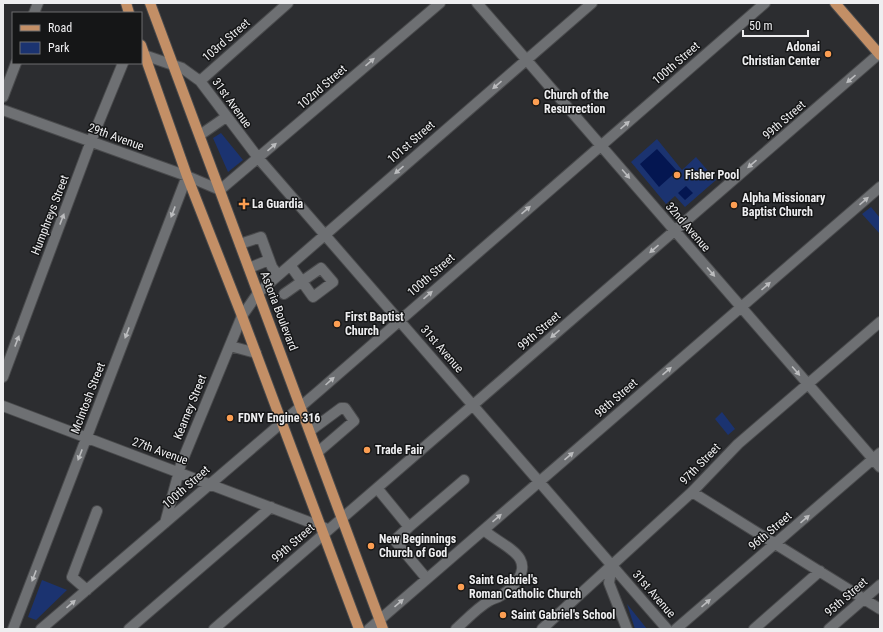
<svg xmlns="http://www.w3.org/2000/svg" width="883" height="632" viewBox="0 0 883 632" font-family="'Roboto Condensed',sans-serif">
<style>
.green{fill:#1b3370}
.water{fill:#041651}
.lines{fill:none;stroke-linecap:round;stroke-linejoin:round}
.minor-casing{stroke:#494a4c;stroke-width:12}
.major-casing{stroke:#494a4c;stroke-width:12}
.minor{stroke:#6e7073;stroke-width:10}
.major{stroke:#c38f66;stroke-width:10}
.oneway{fill:#bbbcbe}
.poi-dot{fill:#fc9e52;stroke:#151617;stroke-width:1.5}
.labels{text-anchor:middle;stroke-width:3;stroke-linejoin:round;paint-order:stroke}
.street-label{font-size:12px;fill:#eeeef0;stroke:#151617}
.poi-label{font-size:12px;font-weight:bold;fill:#eeeef0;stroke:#151617;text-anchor:start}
</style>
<rect width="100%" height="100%" fill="#2c2d30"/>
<path class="green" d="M221 133 243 160 228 172 213 138Z
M657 139 682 170 696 157 716 180 685 207 675 196 666 204 631 162Z
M871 207 880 218V234L862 214Z
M722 412 735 429 728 435 715 419Z
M42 580 67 590 36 620 28 617Z
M627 604 647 629H635Z"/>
<path class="water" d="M657 149 677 171 659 187 640 164Z
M686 186 693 193 685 200 678 193Z"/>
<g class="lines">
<g class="minor-casing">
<path id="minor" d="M477 3 880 467
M34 13 38 3
M141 54 182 68 200 81 259 159 667 629
M200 81 288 3
M3 97 16 63
M3 110 187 176 220 190 440 3
M200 135 226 117
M240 244 261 237 272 267 278 275
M249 268 269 260
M284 294 321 268 333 282 313 297 290 265
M230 346 256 353
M3 377 91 141 123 63
M3 406 325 528
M310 431 341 408H345L354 421 318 452
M377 488 409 527 464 480
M692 492 880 609
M165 523 181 464 242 316 258 293 592 3
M409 527 397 538 396 542 427 579
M612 565 609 583 627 629
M87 590 72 577 97 511
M13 629 187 176
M41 629 320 390 765 3
M129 629 271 507
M214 629 880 53
M369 629 880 187
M456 629C466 620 477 608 489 601 492 599 497 598 500 596 512 589 528 573 520 559 514 548 493 539 484 530
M542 629 692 492 738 444 880 322
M676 629 880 453
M754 629 820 571
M829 629 880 585"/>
</g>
<g class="major-casing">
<path id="major" d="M126 3 129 13
M150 3 383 629
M835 3 880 55
M141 45 187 176 242 316 359 629"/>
</g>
<use href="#minor" class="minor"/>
<use href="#major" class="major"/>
</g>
<defs><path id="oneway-solid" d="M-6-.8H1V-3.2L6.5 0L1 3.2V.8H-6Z"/></defs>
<g class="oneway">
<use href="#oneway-solid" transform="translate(370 62) rotate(-41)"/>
<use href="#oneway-solid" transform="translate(851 79) rotate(139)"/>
<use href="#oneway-solid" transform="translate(497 85) rotate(139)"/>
<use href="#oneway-solid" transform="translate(625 125) rotate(-41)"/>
<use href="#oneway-solid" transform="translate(272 147) rotate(-41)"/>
<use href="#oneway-solid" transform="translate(752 164) rotate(139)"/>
<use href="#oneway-solid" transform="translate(399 170) rotate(139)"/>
<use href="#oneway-solid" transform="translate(626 174) rotate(49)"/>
<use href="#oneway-solid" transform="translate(864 201) rotate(-41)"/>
<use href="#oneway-solid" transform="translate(526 210) rotate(-41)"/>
<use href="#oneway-solid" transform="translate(173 212) rotate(111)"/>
<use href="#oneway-solid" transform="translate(62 219) rotate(-69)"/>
<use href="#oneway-solid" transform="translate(654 249) rotate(139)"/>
<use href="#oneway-solid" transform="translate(711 272) rotate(49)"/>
<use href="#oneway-solid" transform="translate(766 286) rotate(-41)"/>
<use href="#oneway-solid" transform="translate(428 295) rotate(-41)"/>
<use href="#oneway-solid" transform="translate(127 333) rotate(111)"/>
<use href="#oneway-solid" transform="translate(555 334) rotate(139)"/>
<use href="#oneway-solid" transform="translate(17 341) rotate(-69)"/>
<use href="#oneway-solid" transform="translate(667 371) rotate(-41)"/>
<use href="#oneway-solid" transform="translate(796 371) rotate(49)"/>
<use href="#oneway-solid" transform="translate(330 381) rotate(-42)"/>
<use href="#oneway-solid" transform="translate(80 455) rotate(111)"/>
<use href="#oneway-solid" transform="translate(569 456) rotate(-41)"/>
<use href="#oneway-solid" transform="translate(497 518) rotate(-41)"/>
<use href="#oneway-solid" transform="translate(805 519) rotate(-41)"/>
<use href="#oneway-solid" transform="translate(34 576) rotate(111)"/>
<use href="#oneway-solid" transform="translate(399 603) rotate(-41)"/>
<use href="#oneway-solid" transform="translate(706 603) rotate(-41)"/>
<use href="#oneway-solid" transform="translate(71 604) rotate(-41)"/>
</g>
<g class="poi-dot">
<circle cx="828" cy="54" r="4"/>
<circle cx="536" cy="102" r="4"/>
<circle cx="677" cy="175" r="4"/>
<path d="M242 198h4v4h4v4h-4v4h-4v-4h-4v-4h4z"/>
<circle cx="734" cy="205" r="4"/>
<circle cx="337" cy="324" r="4"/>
<circle cx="230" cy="418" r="4"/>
<circle cx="367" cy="450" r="4"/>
<circle cx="371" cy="546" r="4"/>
<circle cx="461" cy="587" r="4"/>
<circle cx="503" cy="615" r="4"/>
</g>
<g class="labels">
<g class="street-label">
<text transform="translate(226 40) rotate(-41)" y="4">103rd Street</text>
<text transform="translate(676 63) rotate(-41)" y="4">100th Street</text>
<text transform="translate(322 87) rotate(-41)" y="4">102nd Street</text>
<text transform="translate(232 103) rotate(54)" y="4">31st Avenue</text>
<text transform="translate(784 120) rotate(-41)" y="4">99th Street</text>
<text transform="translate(116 137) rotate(20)" y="4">29th Avenue</text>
<text transform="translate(411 142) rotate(-41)" y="4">101st Street</text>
<text transform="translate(50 215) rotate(-69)" y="4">Humphreys Street</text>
<text transform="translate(688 227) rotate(49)" y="4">32nd Avenue</text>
<text transform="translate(431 275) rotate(-41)" y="4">100th Street</text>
<text transform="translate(279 311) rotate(69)" y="4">Astoria Boulevard</text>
<text transform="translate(539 331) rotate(-41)" y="4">99th Street</text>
<text transform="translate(442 349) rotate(49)" y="4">31st Avenue</text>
<text transform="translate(88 398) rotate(-69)" y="4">McIntosh Street</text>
<text transform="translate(616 398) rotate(-41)" y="4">98th Street</text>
<text transform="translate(190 407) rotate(-68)" y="4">Kearney Street</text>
<text transform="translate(160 451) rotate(20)" y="4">27th Avenue</text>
<text transform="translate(700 464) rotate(-46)" y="4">97th Street</text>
<text transform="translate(186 487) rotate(-41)" y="4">100th Street</text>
<text transform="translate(770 531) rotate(-40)" y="4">96th Street</text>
<text transform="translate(293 543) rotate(-41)" y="4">99th Street</text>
<text transform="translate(654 594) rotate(49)" y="4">31st Avenue</text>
<text transform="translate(846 597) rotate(-41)" y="4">95th Street</text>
</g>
<g class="poi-label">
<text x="820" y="51" text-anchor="end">Adonai<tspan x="820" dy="14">Christian Center</tspan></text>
<text x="544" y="99">Church of the<tspan x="544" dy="14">Resurrection</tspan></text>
<text x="685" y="179">Fisher Pool</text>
<text x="742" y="202">Alpha Missionary<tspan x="742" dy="14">Baptist Church</tspan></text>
<text x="252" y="208">La Guardia</text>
<text x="345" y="321">First Baptist<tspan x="345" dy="14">Church</tspan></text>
<text x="238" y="422">FDNY Engine 316</text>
<text x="375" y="454">Trade Fair</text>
<text x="379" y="543">New Beginnings<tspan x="379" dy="14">Church of God</tspan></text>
<text x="469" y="584">Saint Gabriel's<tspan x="469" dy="14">Roman Catholic Church</tspan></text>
<text x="511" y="619">Saint Gabriel's School</text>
</g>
</g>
<rect width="883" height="632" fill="none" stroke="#eeeef0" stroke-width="8"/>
<rect x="12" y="12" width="130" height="52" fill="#151617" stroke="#6c6c6e"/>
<rect x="20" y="25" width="20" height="6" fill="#c38f66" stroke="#6c6c6e"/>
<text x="48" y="32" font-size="12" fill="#eeeef0">Road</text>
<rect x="20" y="42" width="20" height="12" fill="#1b3370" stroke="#6c6c6e"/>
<text x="48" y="52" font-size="12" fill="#eeeef0">Park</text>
<path d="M743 30v6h65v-6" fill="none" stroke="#eeeef0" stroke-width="2"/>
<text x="749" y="30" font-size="12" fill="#eeeef0" stroke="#151617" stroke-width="3" paint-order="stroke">50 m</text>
</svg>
